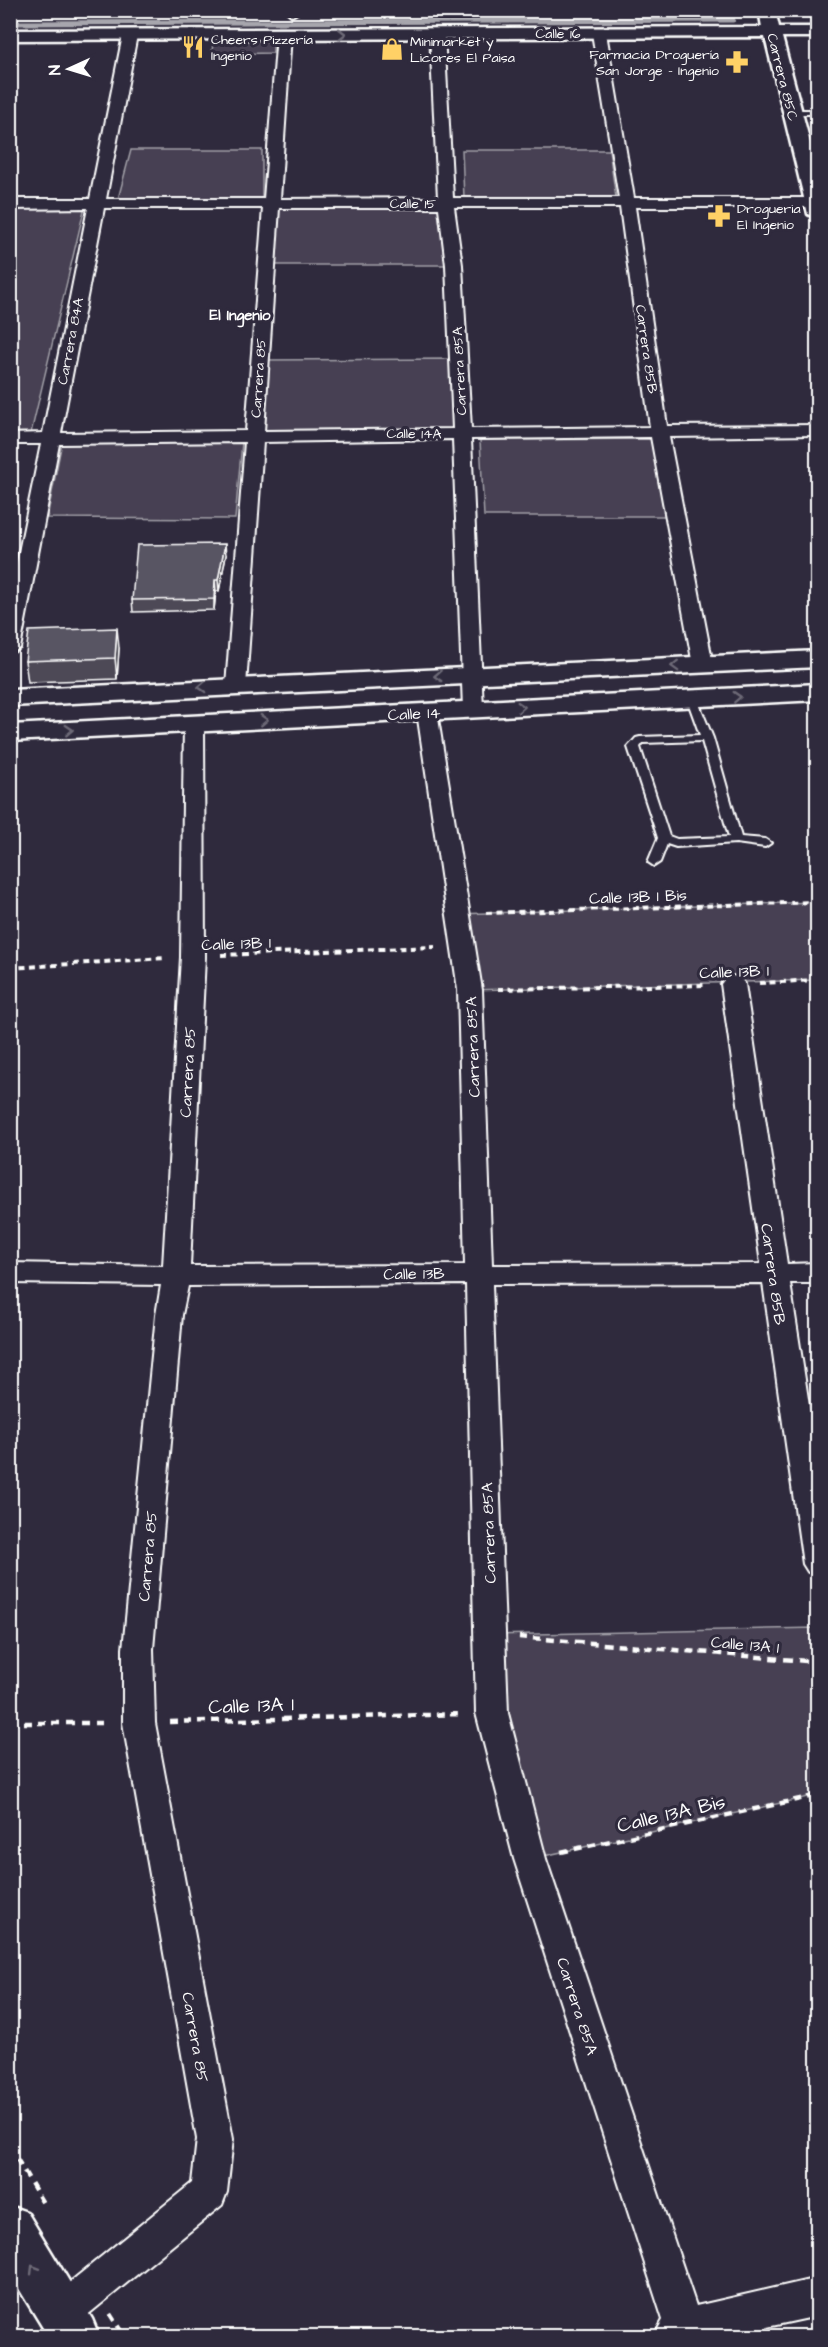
<svg xmlns="http://www.w3.org/2000/svg" width="828" height="2347" viewBox="0 0 828 2347" font-family="'Architects Daughter',sans-serif">
<style>
.green{fill:#464152;stroke:#a2a0a8;stroke-width:1.5}
.lines{fill:none;stroke-linecap:round;stroke-linejoin:round}
.stream{stroke:#a7a6ad;stroke-width:5}
.service-casing{stroke:#fff;stroke-width:4}
.minor-casing{stroke:#fff;stroke-width:4}
.tertiary-casing{stroke:#fff;stroke-width:5}
.path-far1{stroke:#fff;stroke-width:4;stroke-dasharray:6 4.5;stroke-linecap:butt}
.path{stroke:#fff;stroke-width:4.5;stroke-dasharray:8 6;stroke-linecap:butt}
.service{fill:#2f2a3d;fill-rule:evenodd}
.minor{fill:#2f2a3d;fill-rule:evenodd}
.tertiary{fill:#2f2a3d;fill-rule:evenodd}
.wall{fill:#4d4956;stroke:#fff;stroke-width:1.5}
.shaded-wall{fill:#3e3c46;stroke:#fff;stroke-width:1.5}
.building{fill:#595564;stroke:#fff;stroke-width:1.5}
.oneway{stroke:#6d6a77}
.labels{text-anchor:middle;stroke-width:6;stroke-linejoin:round;paint-order:stroke}
.far-street-label{font-size:14px;fill:#fff;stroke:#2f2a3d}
.far-poi-label{font-size:14px;fill:#fff;stroke:#2f2a3d;text-anchor:start}
.far-neighbourhood-label{font-size:15px;font-weight:bold;fill:#fff;stroke:#2f2a3d}
.street-label{font-size:16px;fill:#fff;stroke:#2f2a3d}
.near-street-label{font-size:20px;fill:#fff;stroke:#2f2a3d}
</style>
<rect width="100%" height="100%" fill="#2f2a3d"/>
<filter id="ink" filterUnits="userSpaceOnUse"><feTurbulence type="fractalNoise" baseFrequency=".0167" numOctaves="2"/><feDisplacementMap in="SourceGraphic" scale="12" xChannelSelector="R" yChannelSelector="G"/><feConvolveMatrix kernelMatrix="1 2 1 2 8 2 1 2 1" color-interpolation-filters="sRGB"/></filter>
<g filter="url(#ink)">
<path class="green" d="M273 40V53L212 54 213 41Z
M131 150H262V200L118 199Z
M462 150H609L616 198H464Z
M272 203H446L454 265H266Z
M85 206 31 433 11 432V207Z
M459 359 462 433 254 435 260 360Z
M656 439 667 516H484L480 440Z
M62 442H242L235 519 47 518Z
M817 902V980L470 990 458 914Z
M817 1628V1795L530 1859 491 1635Z"/>
<g class="lines">
<path class="stream" d="M10 23 733 20"/>
<g class="service-casing">
<path id="service" d="M792 110H818V114H789L788 112Z
M692 696 697 699 713 738 741 837 765 839 771 843 765 847 736 843 676 847 667 844 660 862 654 866 648 862 658 838 628 747 636 738 640 737 700 735 687 699ZM702 741 729 837 677 839 669 836 640 747 643 743Z"/>
</g>
<g class="minor-casing">
<path id="minor" d="M130 10H144V12L137 16Z
M285 10H299V12L292 16Z
M437 10H451V11L444 15Z
M437 29 444 33 453 198H619L592 33 599 29 606 33 634 198H818V206L815 207H635L667 426 818 425V435L669 437 713 665 710 669H696L693 665 651 437 471 439 483 709 480 713H466L463 709 453 439 263 442 246 686 243 690H229L226 686 245 442 59 444 20 648 10 654V596L41 444H10V434L43 433 88 208 10 209V199H90L123 35 130 31 137 35 106 199H264L277 34 284 30 291 34 280 199 438 198 430 33ZM454 207H620L650 427 471 429 462 265ZM104 208H263L246 431 61 433ZM279 208H439L446 265 453 429 264 431Z
M427 706 434 708 437 712 482 990 492 1265 761 1264 721 984 725 979 733 976 741 979 745 984 787 1264 818 1263V1283H790L818 1463V1576L808 1572 803 1564 763 1283 492 1284 508 1713 546 1859 696 2306 818 2278V2316L767 2327 771 2336H654L663 2320 514 1859 476 1713 466 1284 188 1286 182 1315 153 1649 155 1723 233 2139 227 2192 222 2205 74 2326 61 2332 48 2326 42 2313 48 2300 192 2183 197 2139 123 1723V1649L156 1315 161 1285 10 1283V1263L163 1266 181 957 184 724 187 720H201L204 724 205 957 190 1266 465 1265 458 990 417 712 420 708Z"/>
</g>
<g class="tertiary-casing">
<path id="tertiary" d="M759 10H775L779 27H818V37H782L818 173V220L808 214 765 37 10 40V30L762 27Z
M818 651V667L10 706V690Z
M818 684V700L10 741V725Z
M10 2206 27 2212 92 2319 99 2336H48L10 2274Z"/>
</g>
<path class="path-far1" d="M486 913 818 902
M221 955 435 947
M10 968 165 958
M759 983 818 980
M498 989 707 985"/>
<path class="path" d="M519 1637 818 1662
M170 1722 463 1714
M10 1723H109
M561 1852 818 1795
M10 2147 44 2205
M110 2314 124 2336"/>
<use href="#service" class="service"/>
<use href="#minor" class="minor"/>
<use href="#tertiary" class="tertiary"/>
</g>
<path class="wall" d="M226 555 219 591H216L214 610 133 612 132 600Z
M119 648 117 679 28 682 25 661Z"/>
<path class="shaded-wall" d="M225 544 226 555 219 591 218 580Z
M215 580 216 591 214 610V599Z
M117 628 119 648 117 679 115 658Z"/>
<path class="building" d="M225 544 218 580H215L214 599 132 600 137 545Z
M117 628 115 658 25 661 29 631Z"/>
<defs><path id="oneway-chevron" d="M-2-3.5L2.5 0L-2 3.5" fill="none" stroke-width="1.6" stroke-linecap="round" stroke-linejoin="round" transform="scale(1.5)"/></defs>
<g class="oneway">
<use href="#oneway-chevron" transform="translate(342 34)"/>
<use href="#oneway-chevron" transform="translate(675 666) rotate(178)"/>
<use href="#oneway-chevron" transform="translate(438 676) rotate(177)"/>
<use href="#oneway-chevron" transform="translate(202 687) rotate(177)"/>
<use href="#oneway-chevron" transform="translate(737 697) rotate(-3)"/>
<use href="#oneway-chevron" transform="translate(521 707) rotate(-3)"/>
<use href="#oneway-chevron" transform="translate(264 720) rotate(-3)"/>
<use href="#oneway-chevron" transform="translate(69 730) rotate(-3)"/>
<use href="#oneway-chevron" transform="translate(34 2269) rotate(-121)"/>
</g>
</g>
<defs>
<g id="restaurant-bare" transform="scale(1.8)"><path d="M-5-6h1v4h1v-4h1v4h1v-4h1v5L-1.5 .5V6h-2V.5L-5-1ZM5-6V6H3V1.5H1.5Q1.5-4 5-6Z" fill="#ffd166" stroke="#2f2a3d" stroke-width="2.5" paint-order="stroke"/></g>
<g id="shop-bare" transform="scale(1.8)"><path d="M-5-2.5h2.3a2.7 3.5 0 0 1 5.4 0H5L5.5 6h-11ZM-1.5-2.5h3a1.5 2.3 0 0 0-3 0Z" fill="#ffd166" stroke="#2f2a3d" stroke-width="2.5" paint-order="stroke"/></g>
<g id="pharmacy-bare" transform="scale(1.8)"><path d="M-2-6h4v4h4v4h-4v4h-4v-4h-4v-4h4Z" fill="#ffd166" stroke="#2f2a3d" stroke-width="2.5" paint-order="stroke"/></g>
</defs>
<g fill-rule="evenodd">
<use href="#restaurant-bare" x="193" y="47"/>
<use href="#shop-bare" x="392" y="49"/>
<use href="#pharmacy-bare" x="737" y="62"/>
<use href="#pharmacy-bare" x="719" y="216"/>
</g>
<g class="labels">
<g class="far-street-label">
<text x="558" y="38">Calle 16</text>
<text transform="translate(783 77) rotate(76)" y="5">Carrera 85C</text>
<text x="413" y="208">Calle 15</text>
<text transform="translate(70 341) rotate(-79)" y="5">Carrera 84A</text>
<text transform="translate(647 349) rotate(82)" y="5">Carrera 85B</text>
<text transform="translate(459 371) rotate(-93)" y="5">Carrera 85A</text>
<text transform="translate(258 378) rotate(-86)" y="5">Carrera 85</text>
<text x="414" y="438">Calle 14A</text>
</g>
<g class="far-poi-label">
<text x="211" y="44">Cheers Pizzería<tspan x="211" dy="16">Ingenio</tspan></text>
<text x="410" y="46">Minimarket y<tspan x="410" dy="16">Licores El Paisa</tspan></text>
<text x="719" y="59" text-anchor="end">Farmacia Droguería<tspan x="719" dy="16">San Jorge - Ingenio</tspan></text>
<text x="737" y="213">Drogueria<tspan x="737" dy="16">El Ingenio</tspan></text>
</g>
<g class="far-neighbourhood-label">
<text x="240" y="320">El Ingenio</text>
</g>
<g class="street-label">
<text transform="translate(414 713) rotate(-3)" y="6">Calle 14</text>
<text transform="translate(638 896) rotate(-2)" y="6">Calle 13B 1 Bis</text>
<text transform="translate(236 943) rotate(-2)" y="6">Calle 13B 1</text>
<text transform="translate(734 971) rotate(-2)" y="6">Calle 13B 1</text>
<text transform="translate(472 1047) rotate(-92)" y="6">Carrera 85A</text>
<text transform="translate(187 1072) rotate(-87)" y="6">Carrera 85</text>
<text transform="translate(414 1273) rotate(-1)" y="6">Calle 13B</text>
<text transform="translate(774 1274) rotate(82)" y="6">Carrera 85B</text>
<text transform="translate(488 1533) rotate(-92)" y="6">Carrera 85A</text>
<text transform="translate(147 1556) rotate(-85)" y="6">Carrera 85</text>
<text transform="translate(745 1644) rotate(5)" y="6">Calle 13A 1</text>
<text transform="translate(578 2006) rotate(72)" y="6">Carrera 85A</text>
<text transform="translate(196 2037) rotate(80)" y="6">Carrera 85</text>
</g>
<g class="near-street-label">
<text transform="translate(251 1705) rotate(-2)" y="7">Calle 13A 1</text>
<text transform="translate(671 1813) rotate(-13)" y="7">Calle 13A Bis</text>
</g>
</g>
<rect width="828" height="2347" fill="none" stroke="#2f2a3d" stroke-width="36"/>
<rect x="18" y="18" width="792" height="2311" fill="none" stroke="#fff" stroke-width="2" filter="url(#ink)"/>
<g transform="translate(69 69) rotate(266)" stroke="#2f2a3d" stroke-width="4.5" paint-order="stroke">
<path d="M0-4.5L10 22L0 15L-10 22Z" fill="#ffffff"/>
<text y="-9" font-size="16" font-weight="bold" text-anchor="middle" fill="#ffffff">N</text>
</g>
</svg>
